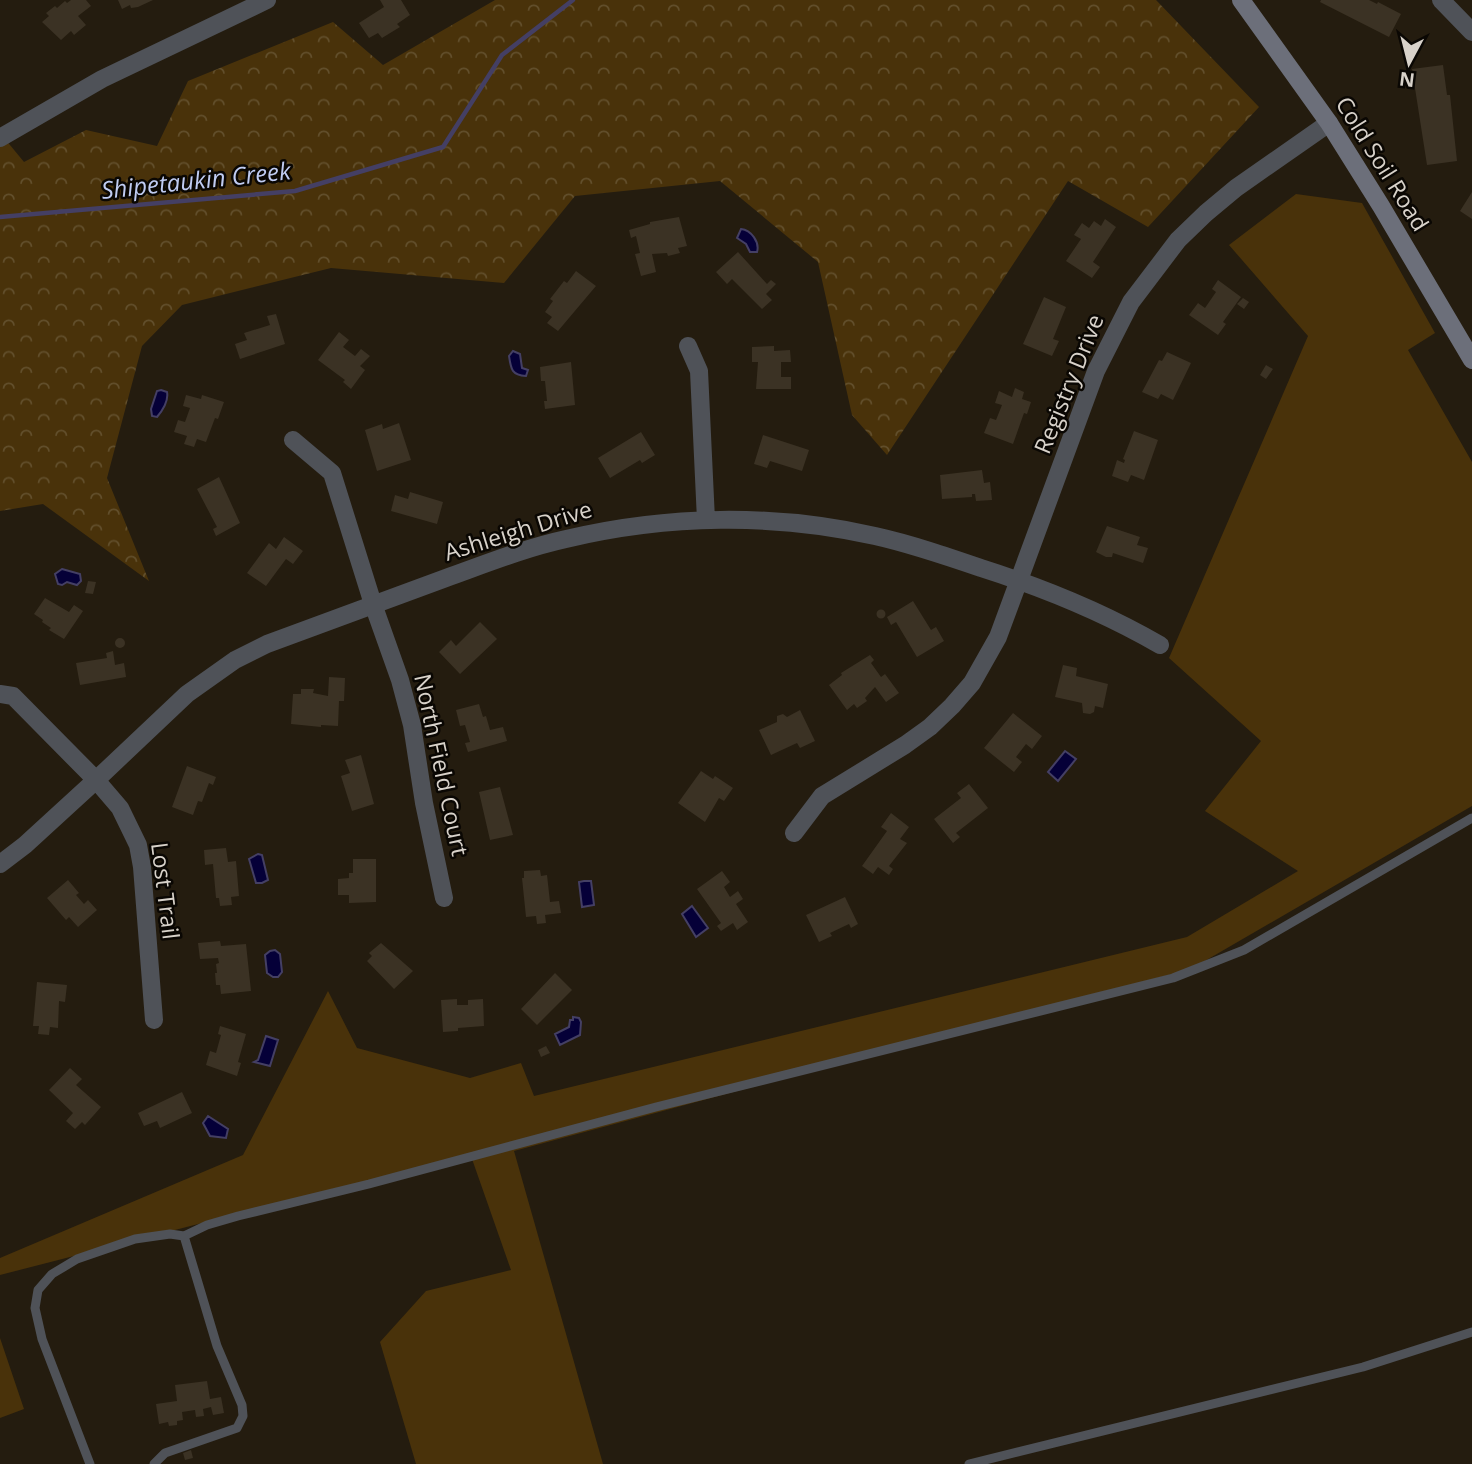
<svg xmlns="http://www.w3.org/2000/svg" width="1472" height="1464" viewBox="0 0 1472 1464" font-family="'Open Sans',sans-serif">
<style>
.green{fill:#49320a}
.forest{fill:url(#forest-crowns)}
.water{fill:#050038;stroke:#443f64;stroke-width:2}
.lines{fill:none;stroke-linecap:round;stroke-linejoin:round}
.stream{stroke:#443f64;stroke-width:4.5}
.building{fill:#3b3224}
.lane{stroke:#4f5258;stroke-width:9}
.street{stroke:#4f5258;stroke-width:18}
.secondary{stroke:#6c6f7a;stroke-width:18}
.labels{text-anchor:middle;stroke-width:5;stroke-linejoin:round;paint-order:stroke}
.street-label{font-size:23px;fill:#d8d2ca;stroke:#0a0703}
.water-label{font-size:24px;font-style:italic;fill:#c0ccf2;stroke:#0a0703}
</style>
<defs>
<pattern id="forest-crowns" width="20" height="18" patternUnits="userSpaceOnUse" patternTransform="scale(1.75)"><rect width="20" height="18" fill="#49320a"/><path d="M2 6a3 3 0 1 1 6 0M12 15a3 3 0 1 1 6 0" fill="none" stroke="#624f2c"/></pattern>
</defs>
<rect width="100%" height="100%" fill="#241c0f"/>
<path class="green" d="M1296 194 1362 203 1435 333 1408 350 1472 462V806L1191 969 514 1151 603 1464H416L380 1342 426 1291 511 1270 472 1159 206 1222 0 1275V1258L243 1155 328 991 357 1048 470 1078 521 1063 534 1096 1187 937 1298 871 1205 811 1261 741 1169 658 1308 336 1229 245Z
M0 1338 24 1409 0 1418Z"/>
<path class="forest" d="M495 0H1156L1259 107 1148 227 1068 181 887 455 852 415 818 262 720 181 575 196 504 283 331 268 182 305 142 346 107 478 149 581 43 504 0 511V143L5 139 24 162 86 130 157 146 188 81 333 22 383 65Z"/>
<path class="water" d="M741 229C751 230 760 242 757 252H750L746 244 737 238Z
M513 351 520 354 522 368 528 370 526 376C512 375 511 370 509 356Z
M161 390 167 392C169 402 162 411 157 417L152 416 151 409 157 391Z
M62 569 80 574 81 581 77 585 67 582 62 585 58 584 55 574Z
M1065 751 1076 759 1058 781 1048 772Z
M258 854 262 855 268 880 262 883H256L249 859Z
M584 881H591L594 905 582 907 579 882Z
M692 906 708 928 696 937 682 914Z
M275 950 280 954 282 972 278 977H273L267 973 265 955 270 951Z
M573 1017 579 1018 581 1022 580 1035 560 1045 555 1034 569 1027 570 1020H573Z
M266 1036 278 1040 270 1066 254 1062 258 1060Z
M208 1116 228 1129 226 1138 210 1136 203 1123Z"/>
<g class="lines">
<path class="stream" d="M0 217 295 191 443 147 502 55 573 0"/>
</g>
<path class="building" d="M71 0H86L91 6 78 16 86 25 74 35 71 31 61 40 42 22 49 16 46 13 55 6 57 8 65 1 67 3Z
M118 0H153L138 7 131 8 130 5 122 9Z
M380 0H401L410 15 397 24 400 27 382 38 378 33 369 38 359 23 384 7Z
M1321 0H1369L1377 4 1378 2 1401 14 1389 37 1320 2Z
M1443 65 1447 95H1450L1457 161 1427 165 1412 69Z
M1472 192V219L1460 211Z
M679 217 687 246 678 248 680 253 668 256 667 253 652 254 656 272 641 276 635 254 640 253 636 236 631 238 629 230 650 224V222Z
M1105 219 1116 227 1093 262 1100 267 1092 278 1066 261 1081 239 1074 235 1082 223 1089 228 1094 221 1101 226Z
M738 252 767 284 771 280 776 284 766 294 772 300 762 309 732 279 727 284 716 272Z
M576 271 596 286 558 331 547 323 552 317 545 312 553 301 550 299 564 281 567 283Z
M1218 280 1241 297 1223 322 1226 324 1218 335 1189 315 1198 303 1205 308 1216 292 1212 289Z
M1044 297 1066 307 1053 339 1059 341 1052 356 1023 344Z
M1243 298 1249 302 1244 309 1237 304Z
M276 314 285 344 240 359 235 344 247 340 244 333 270 325 267 316Z
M339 332 349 340 343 347 355 356 361 349 370 356 360 366 365 370 351 389 343 382 345 380 318 360Z
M774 346V351L790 350 791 362H781V377H791V389H756L758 362H752V347Z
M1167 352 1191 363 1173 400 1161 394 1158 399 1142 392 1159 360 1162 361Z
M571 362 575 405 545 409 544 401H547L545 381H541L540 367Z
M1266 365 1273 369 1266 379 1260 375Z
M1015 388 1024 392 1022 399 1031 402 1027 414 1024 413 1013 444 984 433 990 418 996 420 1002 405 995 403 999 391 1012 397Z
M186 395 201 399 202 395 224 402 218 419 215 418 206 442 197 439 194 447 184 444 187 436 174 432 178 420 185 422 190 408 183 406Z
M399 423 411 460 377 471 365 430 382 424 383 429Z
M1134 431 1158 440 1144 480 1131 475 1128 482 1112 476 1117 460 1124 463 1125 460 1123 459Z
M641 432 655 455 642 463 640 460 610 478 598 458Z
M763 435 809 450 802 471 770 461 767 468 754 464Z
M982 470 984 483 990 482 992 500 976 501 975 494H972V497L942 499 940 475Z
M219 477 240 523 216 536 213 529 217 527 197 489Z
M410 492 443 502 437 524 391 511 395 495 408 499Z
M1107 526 1140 537 1137 545 1148 548 1143 563 1113 553 1112 557H1106L1096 552Z
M284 537 303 551 293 564 286 559 266 586 247 573 269 543 276 549Z
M88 581 96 582 93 594 85 593Z
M45 598 69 612 74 605 83 611 64 639 49 630 51 628 42 622 43 620 34 614Z
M913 601 931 630 936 627 944 641 917 657 896 622 891 625 887 617Z
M876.5 614a4.5 4.5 0 1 1 9 0a4.5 4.5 0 1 1-9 0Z
M480 622 497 639 460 674 439 652 451 640 456 646Z
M115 643a5 5 0 1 1 10 0a5 5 0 1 1-10 0Z
M113 651 115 665 124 663 126 677 80 685 76 663 107 658 106 653Z
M870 655 874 660 871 663 881 677 885 674 899 693 886 702 875 687 865 698 867 701 857 708 854 704 847 710 829 685 842 675 841 673Z
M1063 665 1077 668 1076 676 1108 684 1103 708 1095 706 1094 712 1090 714 1083 713 1082 703 1055 697Z
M329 677 345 678 344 701H339L338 726 321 725V727L291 724 293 694H301V689H314L313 693 328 696Z
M479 704 483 717 486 716 490 730 503 727 507 741 468 752 465 743 470 742 465 725 460 726 456 710Z
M800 710 815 741 800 748 797 743 771 755 759 730 777 722V716L783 714 787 717Z
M1013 713 1042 736 1032 749 1026 744 1016 757 1022 762 1014 772 984 748Z
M361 755 374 804 352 811 341 776 350 773 345 760Z
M187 766 216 777 213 785 209 783 202 802 198 801 193 815 172 807Z
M701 771 713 779 715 776 733 788 724 801 719 798 705 822 678 803Z
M969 784 988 808 956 833 960 837 953 843 934 819 961 798 957 793Z
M500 787 513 835 490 840 479 792Z
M891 813 909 827 900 839 907 843 889 866 893 869 889 875 878 867 873 874 862 866 887 831 881 827Z
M226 848 228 862 236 861 239 896 231 897 232 905 220 906 219 898H216L213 864 205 865 204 850Z
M353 859H376V902L349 903V895H338V879L349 878V873H353Z
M540 870 541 876 547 875 550 902 559 901 561 913 545 915 546 923 537 924 536 916 526 917 522 878H524V871Z
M722 871 730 882 724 887 730 897 738 891 743 899 736 904 748 922 737 930 733 923 721 931 717 926 721 923 697 889Z
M68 880 79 893 76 895 84 904 88 900 97 910 78 927 69 917 66 920 47 898Z
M845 897 858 924 851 928 849 924 830 933 832 936 819 942 806 915Z
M220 941 221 946 246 944 251 991 221 994 220 985H216L215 973H217L216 964 219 963 218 958 200 959 198 943Z
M381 943 413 971 394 989 367 961 372 956 369 953Z
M555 973 572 990 537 1025 521 1009Z
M37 982 67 985 65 1002 59 1001 58 1028 50 1027 49 1035 38 1034 39 1026H33Z
M457 999V1005H468V1000L483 999 484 1026 458 1028V1031L443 1032 441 1000Z
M220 1026 246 1034 238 1062 241 1063 237 1076 206 1065 210 1051 216 1053 221 1035 218 1034Z
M546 1046 550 1053 541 1057 538 1050Z
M70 1068 82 1079 76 1085 101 1107 85 1125 82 1122 75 1129 66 1121 73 1113 49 1090Z
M182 1092 192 1113 160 1128 157 1121 144 1126 138 1113Z
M207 1381 210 1399 221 1397 224 1413 213 1415 211 1407 203 1409 204 1416 196 1417 195 1410 182 1412 183 1420 177 1421V1425L169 1426 168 1422 159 1424 156 1404 177 1401 175 1385Z
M191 1450 193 1458 185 1460 183 1453Z"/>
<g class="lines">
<path class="lane" d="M90 1464 42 1339 35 1308 38 1290 52 1274 77 1259 135 1239 170 1234 184 1236 207 1225 238 1216 369 1184 656 1107 1173 978 1244 950 1472 818
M154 1464 165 1453 237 1428 243 1416 242 1405 217 1346 184 1236
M969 1464 1363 1367 1472 1332"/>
<path class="street" d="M1441 0 1472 32
M0 138 102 79 267 0
M688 346 699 371 706 520
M293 440 332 473 373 604 400 680 412 725 424 803 444 898
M0 694 13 696 96 780 120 808 138 845 142 867 154 1020
M794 833 822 796 905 745 930 727 952 706 972 683 998 637 1096 371 1131 302 1178 240 1206 213 1236 188 1329 123
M0 864 25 845 96 780 187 694 235 660 267 644C327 622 386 600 446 578 485 564 525 548 566 539 667 515 774 513 875 536 911 544 946 556 981 568 1044 588 1103 612 1160 645"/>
<path class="secondary" d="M1241 0 1329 123 1381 206 1472 360"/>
</g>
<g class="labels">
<g class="street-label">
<text transform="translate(1382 164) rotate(58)" y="8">Cold Soil Road</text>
<text transform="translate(1069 384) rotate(-68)" y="8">Registry Drive</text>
<text transform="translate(518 531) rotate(-17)" y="8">Ashleigh Drive</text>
<text transform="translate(441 765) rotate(78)" y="8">North Field Court</text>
<text transform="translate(165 891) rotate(83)" y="8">Lost Trail</text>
</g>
<g class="water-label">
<text transform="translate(196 181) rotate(-6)" y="8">Shipetaukin Creek</text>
</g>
</g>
<g transform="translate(1409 63) rotate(187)" stroke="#0a0703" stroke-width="5" paint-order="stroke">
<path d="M0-5L12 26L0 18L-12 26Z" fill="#d8d2ca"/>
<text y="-10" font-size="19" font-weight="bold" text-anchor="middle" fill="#d8d2ca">N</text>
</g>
</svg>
